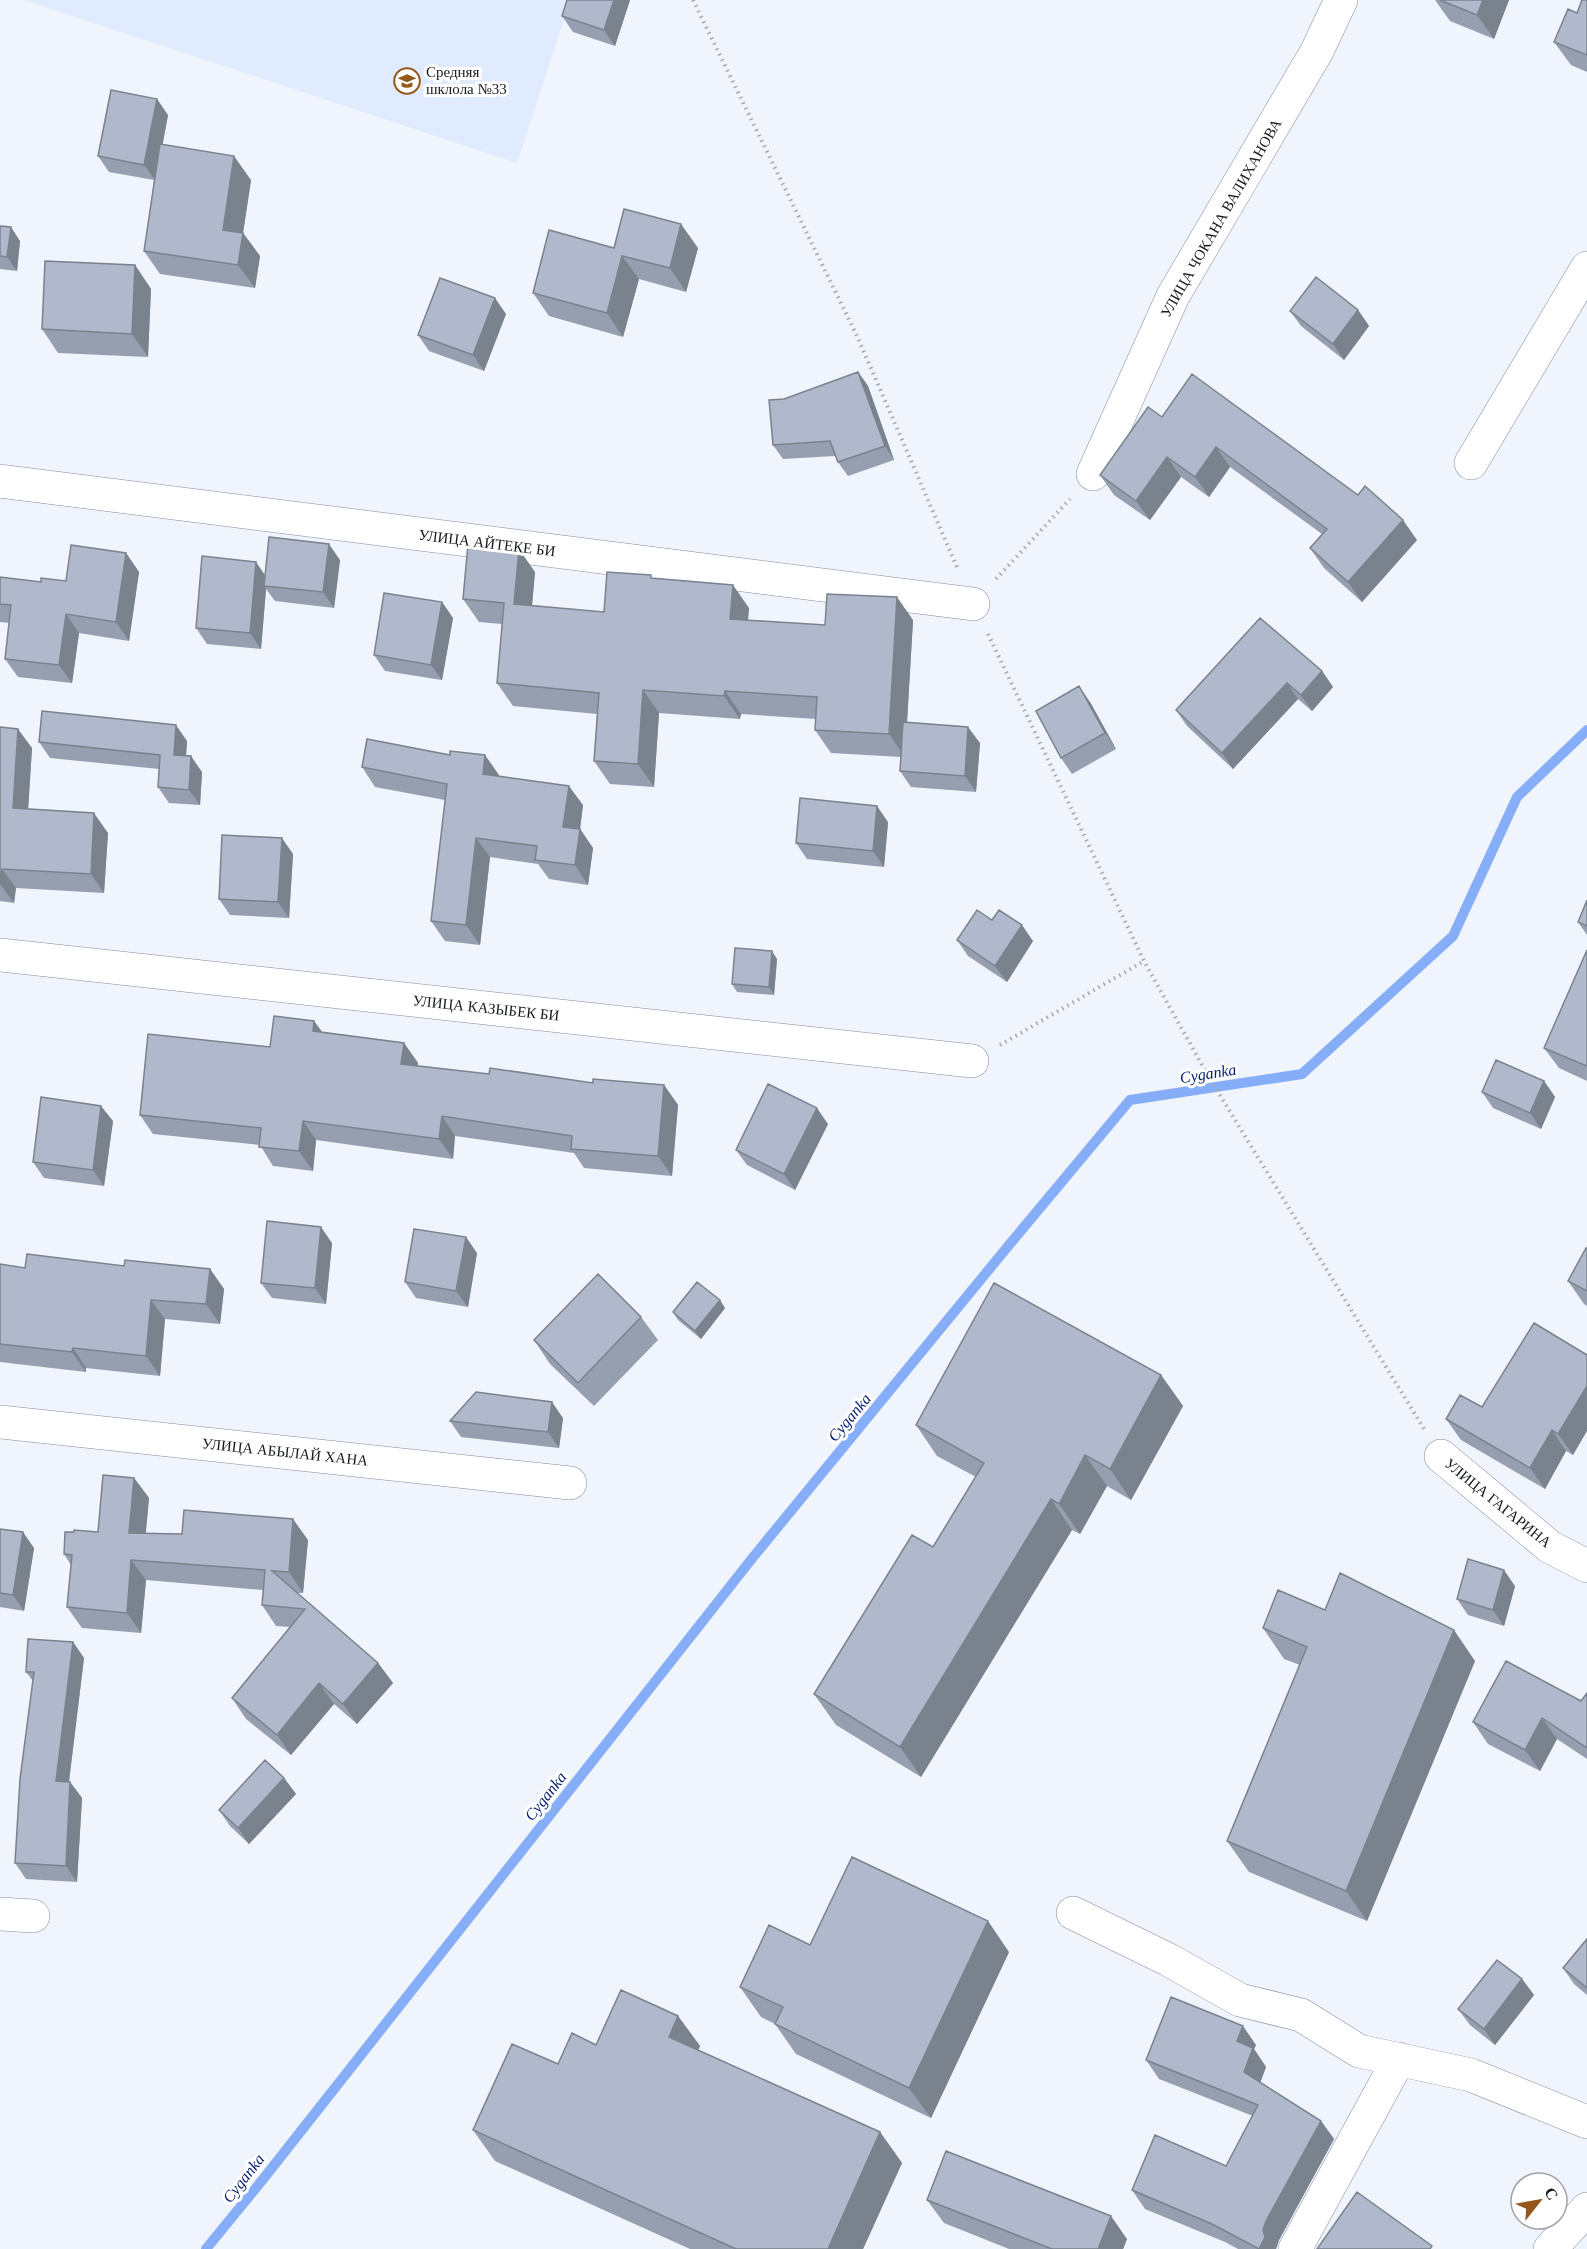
<svg xmlns="http://www.w3.org/2000/svg" width="1587" height="2249" viewBox="0 0 1587 2249" font-family="'Times New Roman',serif">
<style>
.built{fill:#e0ebff}
.lines{fill:none;stroke-linecap:round;stroke-linejoin:round}
.stream{stroke:#86adf8;stroke-width:10}
.minor-casing{stroke:#838c9d;stroke-width:34}
.path{stroke:#a4a8b0;stroke-width:4;stroke-dasharray:1.5 4.5;stroke-linecap:butt}
.minor{stroke:#fff;stroke-width:33}
.wall{fill:#969faf}
.shaded-wall{fill:#7a828e}
.building{fill:#afb9cb;stroke:#7a828e;stroke-width:1.5}
.labels{text-anchor:middle;stroke-width:6;stroke-linejoin:round;paint-order:stroke}
.poi-label{font-size:15px;fill:#171a21;stroke:#fff;text-anchor:start}
.street-label{font-size:15px;fill:#171a21;stroke:#fff}
.water-label{font-size:16px;font-style:italic;fill:#001c6f;stroke:#fff}
</style>
<rect width="100%" height="100%" fill="#f0f4fc"/>
<path class="built" d="M24 0H570L517 163Z"/>
<g class="lines">
<path class="stream" d="M206 2249 264 2178 754 1556 1009 1245 1130 1100 1302 1074 1453 936 1517 797 1587 730"/>
<g class="minor-casing">
<path id="minor" d="M1471 463 1587 268
M1093 474 1173 296 1317 51 1341 0
M0 481 973 604
M0 955 972 1061
M0 1422 570 1483
M1441 1456 1550 1547 1587 1566
M1073 1913 1169 1960 1240 2000 1301 2015 1359 2051 1471 2075 1587 2122
M0 1914 33 1916
M1295 2249 1399 2059
M1550 2249 1587 2209"/>
</g>
<path class="path" d="M693 0 857 336 957 567
M996 579 1070 499
M988 634 1144 961 1207 1074 1424 1429
M1000 1045 1144 961"/>
<use href="#minor" class="minor"/>
</g>
<path class="wall" d="M630 0 615 46 573 32 562 16Z
M1435 0H1509L1494 39 1450 21Z
M1587 0V72L1571 65 1554 42Z
M168 115 162 145 251 180 243 233 260 256 255 288 160 274 144 251 154 180 109 172 98 156Z
M0 226 20 241 17 271 0 269Z
M614 248H698L686 292 639 279 623 337 549 316 533 293Z
M135 265 151 289 148 357 58 353 42 329Z
M1358 310 1369 326 1344 360 1301 326 1290 311Z
M506 314 484 371 429 351 418 335Z
M858 372 868 386 894 460 848 476 838 462 835 456 783 459 773 445 784 399Z
M1162 417 1358 495 1417 540 1362 602 1324 568 1310 548 1322 534 1230 467 1209 497 1181 477 1150 520 1114 495 1100 475Z
M126 553 139 572 129 641 79 633 72 683 18 677 5 659 9 623 0 622V577L41 582 66 581Z
M340 560 334 608 275 601 266 589 261 649 207 644 196 628 265 575Z
M535 572 532 606 604 612 653 578 749 608 748 620 825 625 913 620 907 722 980 743 976 792 911 787 900 771 901 757 831 753 815 730 816 719 741 714 740 719 659 713 654 787 610 784 594 761 597 714 513 706 497 683 502 624 479 622 463 599Z
M442 602 453 618 442 680 385 671 374 655Z
M1322 671 1333 687 1312 711 1298 699 1233 769 1187 726 1176 710Z
M1090 702 1116 749 1072 774 1061 758Z
M0 727 32 748 28 809 108 833 104 893 16 888 14 903 0 901Z
M187 741 186 756 202 772 200 805 169 803 158 787 159 769 50 758 39 742Z
M362 767 499 775V777L583 805 580 829 593 848 588 885 549 879 538 864 490 857 480 945 445 941 431 921 445 800 375 787Z
M888 822 884 867 807 859 796 843Z
M293 854 289 918 230 915 219 899Z
M1587 900V935L1578 922Z
M992 920 1033 941 1007 982 968 956 957 940Z
M1587 950V1081L1559 1068 1544 1048Z
M777 959 774 995 737 992 732 984Z
M314 1021 322 1032 404 1043 418 1063 417 1066 489 1074 593 1083 664 1085 678 1105 672 1176 584 1168 574 1153 455 1136 453 1159 316 1140 313 1171 273 1166 260 1145 153 1134 140 1115 270 1047Z
M1544 1081 1555 1097 1541 1129 1493 1108 1482 1092Z
M113 1121 104 1186 44 1178 33 1162Z
M828 1124 795 1190 747 1165 736 1150Z
M332 1243 326 1304 272 1298 261 1283Z
M1587 1248V1306L1584 1304 1568 1281Z
M477 1253 468 1307 416 1298 405 1282Z
M0 1264 25 1268 124 1266 210 1269 224 1289 220 1324 165 1319 160 1376 86 1368V1372L0 1362Z
M725 1308 701 1339 678 1320 673 1312Z
M641 1317 658 1340 594 1406 550 1364 534 1340Z
M1587 1355 1573 1455 1566 1451 1545 1489 1461 1440 1446 1419 1482 1407Z
M1161 1375 1183 1406 1131 1500 1107 1486 1080 1534 1072 1530 921 1777 836 1725 814 1694 933 1547 976 1477 937 1456 916 1425Z
M563 1418 559 1448 461 1437 450 1421Z
M134 1478 149 1498 145 1534 308 1540 303 1593H297L378 1663 393 1683 357 1724 334 1704 291 1755 246 1719 232 1698 290 1627 276 1626 262 1605 263 1590 146 1580 141 1633 82 1628 67 1607 71 1565 64 1554 98 1532Z
M0 1529 34 1548 24 1611 0 1607Z
M1515 1586 1504 1626 1468 1615 1457 1599Z
M1325 1610 1475 1661 1367 1921 1249 1872 1227 1841 1300 1665 1284 1659 1263 1628Z
M73 1642 84 1658 69 1782H70L82 1798 77 1882 26 1879 15 1863 33 1681 26 1672Z
M1587 1693V1759L1557 1739 1540 1771 1488 1744 1473 1722 1581 1701Z
M284 1778 296 1794 249 1844 230 1826 219 1810Z
M1587 1939V1995L1574 1984 1563 1968Z
M810 1945 1009 1952 931 2118 796 2054 775 2024 761 2017 740 1987Z
M1522 1979 1534 1995 1495 2045 1470 2025 1458 2009Z
M678 2016 700 2046 698 2050 880 2132 902 2163 863 2249H690L495 2161 473 2130 558 2064 596 2045Z
M1256 2045 1254 2049 1266 2067 1260 2083 1321 2121 1334 2139 1279 2240 1276 2249H1238L1225 2242 1145 2209 1132 2190 1226 2166 1253 2116 1159 2079 1146 2060Z
M927 2200 1127 2239 1123 2249H1009L944 2223Z"/>
<path class="shaded-wall" d="M614 0H630L615 46 604 30Z
M1483 0H1509L1494 39 1477 15Z
M157 99 168 115 156 181 144 165Z
M234 156 251 180 240 253 223 230Z
M681 224 698 248 686 292 670 268Z
M11 227 20 241 17 271 7 257Z
M243 233 260 256 255 288 238 265Z
M622 256 639 279 623 337 607 313Z
M135 265 151 289 148 357 132 334Z
M495 298 506 314 484 371 473 355Z
M1358 310 1369 326 1344 360 1333 344Z
M858 372 868 386 894 460 885 446Z
M1216 447 1230 467 1209 497 1195 477Z
M1167 457 1181 477 1150 520 1136 501Z
M1403 520 1417 540 1362 602 1348 582Z
M329 544 340 560 334 608 323 592Z
M519 549 535 572 530 627 514 604Z
M126 553 139 572 129 641 116 622Z
M256 562 267 578 264 586 266 589 261 649 250 633Z
M733 585 749 608 746 642 730 619Z
M897 597 913 620 905 757 889 734Z
M442 602 453 618 442 680 431 665Z
M66 614 79 633 72 683 59 665Z
M1322 671 1333 687 1312 711 1301 695Z
M1287 683 1298 699 1233 769 1222 753Z
M1079 686 1090 702 1116 749 1105 733Z
M643 690 659 713 654 787 638 764Z
M725 691 741 714 740 719 724 696Z
M176 725 187 741 185 771 174 755Z
M968 727 980 743 976 792 965 776Z
M18 729 32 748 27 828 13 808Z
M485 755 499 775 497 794 483 774Z
M191 756 202 772 200 805 189 790Z
M569 786 583 805 580 829 593 848 588 885 575 865 563 827Z
M877 806 888 822 884 867 873 851Z
M94 813 108 833 104 893 91 874Z
M282 838 293 854 289 918 278 902Z
M476 838 490 857 480 945 466 925Z
M2 869 16 888 14 903 0 884Z
M1022 925 1033 941 1007 982 995 966Z
M772 951 777 959 774 995 769 987Z
M314 1021 328 1040 313 1031Z
M404 1043 418 1063 415 1083 401 1064Z
M1544 1081 1555 1097 1541 1129 1530 1113Z
M664 1085 678 1105 672 1176 658 1156Z
M101 1106 113 1121 104 1186 93 1170Z
M817 1108 828 1124 795 1190 784 1174Z
M442 1116 455 1136 453 1159 439 1139Z
M303 1121 316 1140 313 1171 299 1151Z
M321 1227 332 1243 326 1304 315 1288Z
M466 1237 477 1253 468 1307 456 1291Z
M210 1269 224 1289 220 1324 206 1304Z
M151 1300 165 1319 160 1376 146 1356Z
M720 1300 725 1308 701 1339 695 1331Z
M73 1348 86 1368V1372L72 1352Z
M1161 1375 1183 1406 1131 1500 1110 1469Z
M1587 1386V1431L1573 1455 1558 1434Z
M552 1402 563 1418 559 1448 548 1432Z
M1552 1430 1566 1451 1545 1489 1530 1468Z
M1085 1455 1107 1486 1080 1534 1059 1504Z
M134 1478 149 1498 144 1554 129 1533Z
M1051 1499 1072 1530 921 1777 900 1747Z
M293 1519 308 1540 303 1593 289 1572Z
M23 1532 34 1548 24 1611 13 1595Z
M131 1560 146 1580 141 1633 127 1613Z
M1504 1570 1515 1586 1504 1626 1493 1610Z
M1454 1630 1475 1661 1367 1921 1346 1891Z
M73 1642 84 1658 67 1797 56 1781Z
M378 1663 393 1683 357 1724 343 1704Z
M319 1683 334 1704 291 1755 277 1735Z
M1542 1718 1557 1739 1540 1771 1525 1750Z
M284 1778 296 1794 249 1844 238 1828Z
M70 1782 82 1798 77 1882 66 1866Z
M988 1921 1009 1952 931 2118 909 2088Z
M1522 1979 1534 1995 1495 2045 1484 2029Z
M678 2016 700 2046 690 2067 669 2037Z
M1243 2026 1256 2045 1254 2049 1266 2067 1257 2091 1244 2072 1237 2041Z
M1321 2121 1334 2139 1279 2240 1276 2249H1259L1266 2221Z
M880 2132 902 2163 863 2249H828Z
M1111 2216 1127 2239 1123 2249H1098Z"/>
<path class="building" d="M567 0H614L604 30 562 16Z
M1440 0H1483L1477 15Z
M1582 0H1587V55L1554 42 1568 9 1577 13Z
M111 90 157 99 144 165 98 156Z
M160 144 234 156 223 230 243 233 238 265 144 251Z
M624 209 681 224 670 268 622 256 607 313 533 293 549 230 614 248Z
M0 226 11 227 7 257 0 256Z
M45 261 135 265 132 334 42 329Z
M1316 277 1358 310 1333 344 1290 311Z
M440 278 495 298 473 355 418 335Z
M858 372 885 446 838 462 830 441 773 445 769 400 784 399Z
M1192 374 1358 495 1365 486 1403 520 1348 582 1310 548 1327 529 1216 447 1195 477 1167 457 1136 501 1100 475 1148 407 1162 417Z
M269 537 329 544 323 592 264 586Z
M468 544 519 549 514 604 604 612 607 572 651 575V578L733 585 730 619 825 625 827 594 897 597 889 734 815 730 817 697 725 691 724 696 643 690 638 764 594 761 599 693 497 683 504 603 463 599Z
M71 545 126 553 116 622 66 614 59 665 5 659 11 605 0 604V577L41 582V578L66 581Z
M202 556 256 562 250 633 196 628Z
M384 593 442 602 431 665 374 655Z
M1260 618 1322 671 1301 695 1287 683 1222 753 1176 710Z
M1079 686 1105 733 1061 758 1036 711Z
M42 711 176 725 174 755 191 756 189 790 158 787 160 755 39 742Z
M903 722 968 727 965 776 900 771Z
M0 727 18 729 13 808 94 813 91 874 2 869 0 884Z
M367 739 450 755V751L485 755 483 774 569 786 563 827 580 829 575 865 535 860 537 846 476 838 466 925 431 921 447 784 362 767Z
M800 798 877 806 873 851 796 843Z
M222 835 282 838 278 902 219 899Z
M1587 900V926L1578 922Z
M977 910 992 920 999 910 1022 925 995 966 957 940Z
M735 948 772 951 769 987 732 984Z
M1587 950V1066L1544 1048Z
M274 1016 314 1021 313 1031 404 1043 401 1064 489 1074 490 1068 593 1083V1079L664 1085 658 1156 571 1149 572 1136 442 1116 439 1139 303 1121 299 1151 259 1147 261 1128 140 1115 148 1034 270 1047Z
M1496 1060 1544 1081 1530 1113 1482 1092Z
M768 1084 817 1108 784 1174 736 1150Z
M41 1097 101 1106 93 1170 33 1162Z
M267 1221 321 1227 315 1288 261 1283Z
M414 1229 466 1237 456 1291 405 1282Z
M1586 1248H1587V1291L1568 1281Z
M27 1254 124 1266 125 1260 210 1269 206 1304 151 1300 146 1356 73 1348 72 1352 0 1344V1264L25 1268Z
M598 1274 641 1317 578 1383 534 1340Z
M697 1282 720 1300 695 1331 673 1312Z
M994 1283 1161 1375 1110 1469 1085 1455 1059 1504 1051 1499 900 1747 814 1694 912 1535 933 1547 984 1463 916 1425Z
M1534 1323 1587 1355V1386L1558 1434 1552 1430 1530 1468 1446 1419 1460 1395 1482 1407Z
M476 1392 552 1402 548 1432 450 1421Z
M103 1475 134 1478 129 1533 182 1534 184 1510 293 1519 289 1572 272 1571 378 1663 343 1704 319 1683 277 1735 232 1698 305 1609 262 1605 265 1570 131 1560 127 1613 67 1607 72 1555 64 1554 65 1532H74V1530L98 1532Z
M0 1529 23 1532 13 1595 0 1593Z
M1468 1559 1504 1570 1493 1610 1457 1599Z
M1340 1573 1454 1630 1346 1891 1227 1841 1307 1647 1263 1628 1278 1590 1325 1610Z
M28 1639 73 1642 56 1781 70 1782 66 1866 15 1863 20 1779 34 1672H26Z
M1506 1661 1581 1701 1587 1693V1748L1542 1718 1525 1750 1473 1722Z
M265 1760 284 1778 238 1828 219 1810Z
M852 1857 988 1921 909 2088 775 2024 783 2007 740 1987 769 1925 810 1945Z
M1587 1939V1988L1563 1968Z
M1497 1960 1522 1979 1484 2029 1458 2009Z
M621 1990 678 2016 669 2037 880 2132 828 2249H736L473 2130 512 2044 558 2064 572 2033 596 2045Z
M1171 1997 1243 2026 1237 2041 1253 2048 1244 2072 1321 2121 1266 2221 1263 2230 1265 2237 1259 2249 1212 2224 1132 2190 1155 2135 1226 2166 1258 2105 1146 2060Z
M946 2151 1111 2216 1098 2249H1052L927 2200Z
M1357 2192 1432 2246 1430 2249H1317Z"/>
<defs>
<g id="school-ring" transform="scale(1.35)"><circle r="9.5" fill="#fff" stroke="#95581b" stroke-width="1.5"/><path d="M0-5L7-2L0 1L-7-2ZM-4 1L0 2.5L4 1V4Q0 6-4 4Z" fill="#95581b"/></g>
</defs>
<g fill-rule="evenodd">
<use href="#school-ring" x="407" y="81"/>
</g>
<g class="labels">
<g class="poi-label">
<text x="426" y="77">Средняя<tspan x="426" dy="17">шклола №33</tspan></text>
</g>
<g class="street-label">
<text transform="translate(1221 218) rotate(-60)" y="5">УЛИЦА ЧОКАНА ВАЛИХАНОВА</text>
<text transform="translate(487 543) rotate(7)" y="5">УЛИЦА АЙТЕКЕ БИ</text>
<text transform="translate(486 1008) rotate(6)" y="5">УЛИЦА КАЗЫБЕК БИ</text>
<text transform="translate(285 1452) rotate(6)" y="5">УЛИЦА АБЫЛАЙ ХАНА</text>
<text transform="translate(1498 1503) rotate(39)" y="5">УЛИЦА ГАГАРИНА</text>
</g>
<g class="water-label">
<text transform="translate(1208 1073) rotate(-9)" y="6">Cyganka</text>
<text transform="translate(849 1417) rotate(-50)" y="6">Cyganka</text>
<text transform="translate(545 1796) rotate(-52)" y="6">Cyganka</text>
<text transform="translate(243 2178) rotate(-52)" y="6">Cyganka</text>
</g>
</g>
<g transform="translate(1539 2201) rotate(59)"><circle r="28" fill="#ffffff" stroke="#a2a3a6" stroke-width="1.5"/>
<path d="M0-4.5L10 22L0 15L-10 22Z" fill="#95581b"/>
<text y="-9" font-size="16" font-weight="bold" text-anchor="middle" fill="#171a21">С</text>
</g>
</svg>
